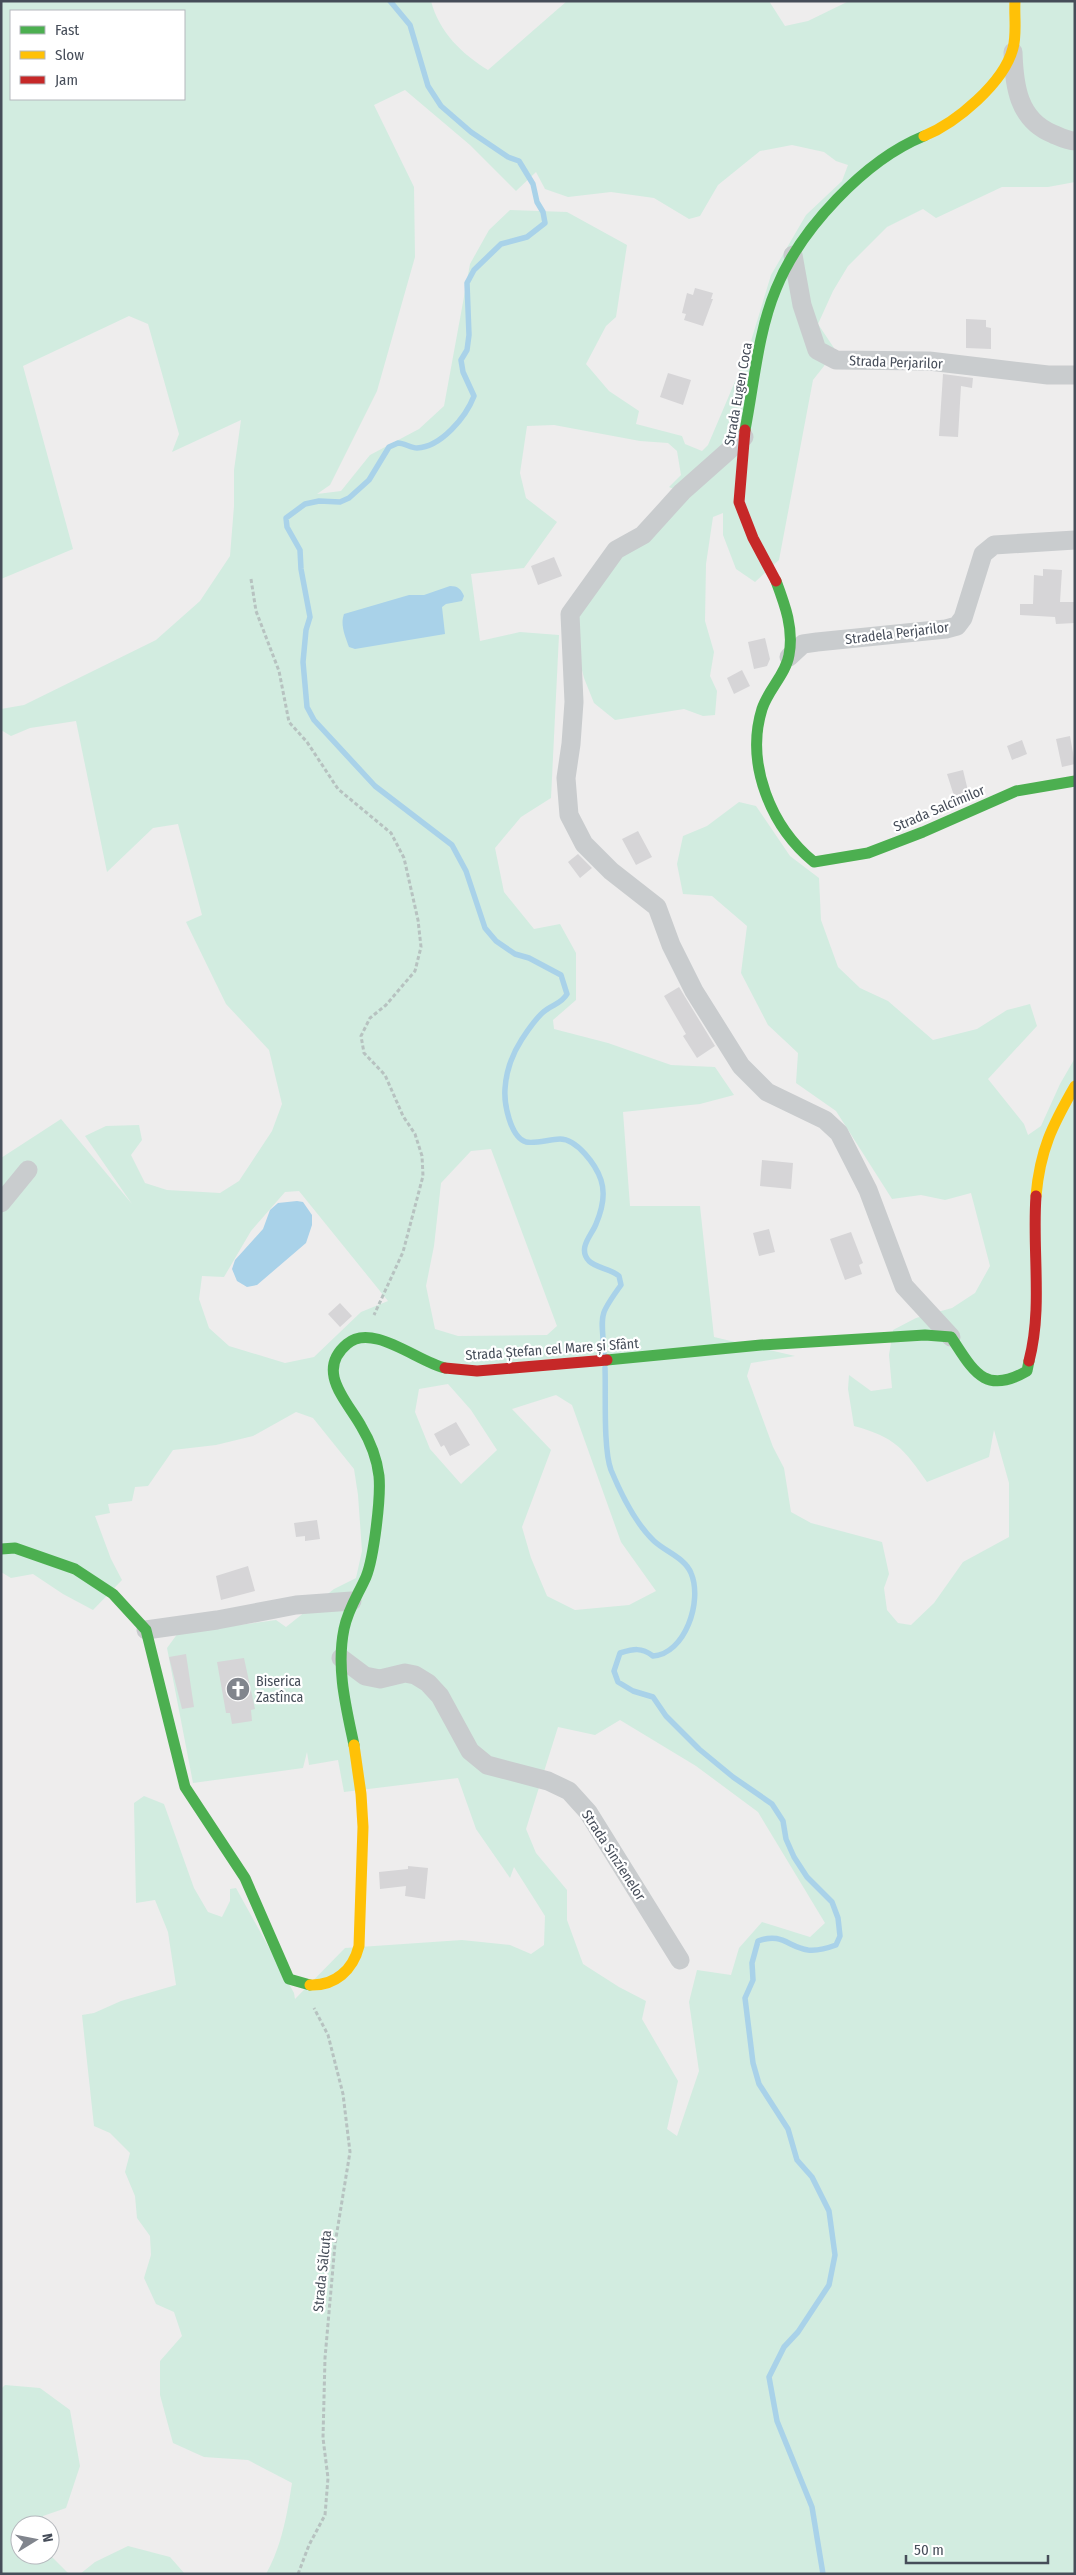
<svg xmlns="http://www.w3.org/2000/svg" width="1076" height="2575" viewBox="0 0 1076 2575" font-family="'Fira Sans Condensed',sans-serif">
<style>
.green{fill:#d2ece0;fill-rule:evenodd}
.water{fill:#a9d2e9}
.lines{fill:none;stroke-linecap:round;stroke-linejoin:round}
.stream{stroke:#a9d2e9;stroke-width:5.5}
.building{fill:#d6d5d7}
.path{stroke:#b7c2c0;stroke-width:3;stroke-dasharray:4 2.5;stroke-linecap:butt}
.street{stroke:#c9ccce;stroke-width:19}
.fast{stroke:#4caf50;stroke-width:11}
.slow{stroke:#ffc107;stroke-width:11}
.jam{stroke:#c62828;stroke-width:11}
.labels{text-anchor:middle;stroke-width:4.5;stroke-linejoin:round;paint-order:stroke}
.street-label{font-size:14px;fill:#464d59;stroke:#fff}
.poi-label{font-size:14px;fill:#464d59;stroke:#fff;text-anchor:start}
</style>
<rect width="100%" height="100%" fill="#eeeded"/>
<path class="green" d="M1 1H431C439 32 462 54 488 70L567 1H769L785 26 808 21 849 1H1075V182L1048 187H1002L936 218 923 209 887 227 848 266 833 291 818 324 834 348 824 366 813 380 779 560 755 582 736 569 723 535V513L713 517 706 564 705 621 714 652 710 676 717 691 715 715 703 716 684 709 615 720 594 703 584 678 576 646 577 616 619 554 640 547 687 495 669 487 681 475 677 451 668 443 640 441 554 425 527 426 520 473 526 498 557 522 524 568 471 574 480 641 520 632 559 635 551 798 521 817 495 848 504 892 534 929 560 924 576 953V1000L553 1020 554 1029 608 1043 671 1065 715 1067 734 1095 700 1104 623 1112 630 1206H700L714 1337 795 1356 751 1363 747 1376 773 1447 784 1468 791 1512 811 1523 882 1542 889 1574 884 1588 887 1610 898 1623 911 1625 934 1603 963 1562 1009 1537V1483L994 1430 989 1457 927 1482C904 1449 895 1437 854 1426L848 1389 849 1375 871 1391 892 1388 889 1355 893 1330 916 1318 952 1308 975 1293 990 1266 971 1193 945 1200 921 1195 892 1199 836 1111 796 1083 798 1053 768 1025 741 973 747 926 712 896 683 894 677 864 683 836 707 826 739 802 756 806 790 856 819 878 821 920 838 967 860 988 888 1001 933 1040 977 1029 1007 1010 1030 1004 1037 1026 988 1079 1024 1124 1028 1135 1041 1126 1060 1084 1075 1058V2574H266C282 2545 287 2515 292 2483L248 2460 204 2457 173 2443 160 2395V2361L182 2336 174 2312 156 2304 144 2278 151 2255 150 2236 137 2218 135 2196 125 2172 130 2153 110 2133 94 2126 82 2015 94 2013 121 2001 176 1985 168 1932 155 1900 136 1903 134 1803 144 1796 164 1804 194 1888 208 1912 222 1917 230 1901V1889L236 1888 294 1993 295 1999 345 1948 462 1940 510 1945 531 1954 544 1945 545 1916 514 1867 510 1878 476 1829 458 1778 344 1792 338 1760 309 1765 307 1752 303 1768 193 1783 167 1648 178 1633 276 1620 286 1627 334 1589 356 1578 362 1551 358 1495 354 1469 313 1418 296 1412 253 1436 216 1445 173 1450 148 1486 135 1487 132 1501 108 1504 110 1513 95 1516 111 1559 122 1580 93 1610 63 1594 33 1574 11 1578 1 1572V1158L61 1119 132 1204 85 1136 106 1126 139 1125 142 1140 131 1155 145 1183 167 1190 220 1193 239 1181 272 1131 282 1104 269 1050 226 1004 186 922 202 915 178 824 153 828 107 872 76 721 30 728 11 736 1 730V709L24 705 156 640 200 601 230 556 234 506V470L241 420 172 452 179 434 148 324 129 316 23 366 73 549 1 579ZM11 11H184V99H11ZM405 90 470 145 516 191 536 172 545 189 568 197 611 192 654 198 689 219 700 216 718 185 760 151 792 145 824 152 836 161 848 165 842 181 806 215 771 275 748 351 708 445 702 451 685 444 682 436 636 424 639 411 609 391 586 364 606 326 616 317 627 245 567 212 510 210 489 230 470 264 444 406 419 429 370 455 341 491 317 494 330 485 377 391 415 257 414 187 374 105ZM491 1149 557 1326 547 1335 458 1336 435 1329 426 1286 434 1246 441 1183 471 1151ZM299 1191 388 1301 361 1312 314 1357 285 1363 229 1346 209 1328 199 1299 202 1276 224 1277 251 1231 285 1192ZM448 1384 471 1410 497 1450 461 1484 430 1449 415 1412 419 1389ZM556 1395 572 1405 621 1542 656 1591 629 1605 575 1610 547 1596 531 1558 522 1527 551 1450 512 1409ZM620 1720 696 1766 758 1812 825 1923 810 1937 762 1922 739 1948 731 1975 697 1970 689 2002 699 2071 677 2136 667 2129 678 2081 642 2019 646 2001 619 1987 583 1964 567 1920V1890L536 1853 526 1829 558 1727 595 1735Z
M5 2385 40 2388 70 2410 80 2466 66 2508 43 2516V2525H20V2555H50L69 2574H1V2389Z
M128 2546 170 2557 185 2574H80L95 2562Z"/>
<path class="water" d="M450 586C458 586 461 589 464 596L462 601 446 604 442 607 445 634 355 649 349 647C345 636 340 625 344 614L409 595H424Z
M297 1201 303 1202 312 1215V1225L306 1243 257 1285 247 1287 237 1281 232 1269 235 1260 263 1229 270 1210 278 1203Z"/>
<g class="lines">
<path class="stream" d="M390 1 410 25 428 86 441 106 471 132 508 157 519 161 533 184 537 202 543 212 545 223 527 237 501 244 474 270 467 283 469 335 467 350 461 360 463 372 474 396C466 417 441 447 417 448 411 448 404 443 398 443L389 447 369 480 349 498 340 502 319 501 305 504 286 518 287 527 300 550 301 569 310 617 306 630 303 662 307 707 314 720 375 786 452 845 466 871 485 928 496 941 515 954 529 958 561 975 567 994C562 1003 554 1004 546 1010 537 1016 528 1030 522 1039 513 1053 506 1071 505 1089 504 1103 510 1137 526 1142 536 1144 550 1139 560 1139 577 1139 596 1165 601 1180 606 1195 602 1210 596 1224 592 1235 577 1248 589 1261 596 1268 611 1269 619 1276L621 1285C597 1318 602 1314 604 1353
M605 1368C606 1392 603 1449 611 1470 621 1494 635 1523 654 1541 666 1552 685 1558 691 1573 703 1601 685 1654 653 1656 641 1647 634 1649 620 1653L614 1671 618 1682 633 1691 653 1697 666 1716 699 1749 733 1777 772 1804 783 1821 786 1839 794 1857 807 1877 832 1902 838 1918 840 1936 836 1945C828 1948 817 1951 808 1950 788 1947 782 1932 758 1941L752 1963 753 1980 745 1998 753 2063 759 2084 788 2129 797 2160 812 2177 829 2211 835 2255 829 2285 798 2332 784 2347 769 2377 777 2421 812 2507 823 2574"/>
</g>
<path class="building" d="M695 288 713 293 711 299H713L703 326 684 320 686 314 682 313 687 293 693 295Z
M966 319 986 320V327L991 328V349L966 348Z
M668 373 691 380 683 405 660 397Z
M943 374 973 378 972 388 961 386 958 437 939 436Z
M554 557 562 576 538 585 531 566Z
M1043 569 1062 570 1060 602H1075V623L1056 624 1055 617 1020 615V604H1033L1034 575 1043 576Z
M765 638 770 659 767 666 754 669 748 642Z
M742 670 750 686 734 694 727 678Z
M1070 736 1075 764 1062 767 1056 739Z
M1022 740 1027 754 1012 760 1007 746Z
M963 770 969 795 955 799 947 774Z
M638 831 652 857 636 865 622 839Z
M578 854 592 868 580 878 568 862Z
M679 987 715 1046 697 1058 683 1036 686 1034 664 996Z
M762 1160 793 1163 791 1189 760 1186Z
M769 1229 775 1252 759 1256 753 1233Z
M851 1232 863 1263 859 1265 862 1274 845 1280 830 1239Z
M340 1303 352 1316 340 1327 328 1314Z
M456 1422 470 1445 450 1456 444 1445 441 1447 434 1434Z
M317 1520 320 1539 305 1541V1536L296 1537 294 1523Z
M248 1566 255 1591 221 1600 216 1576Z
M186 1654 194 1707 182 1709 169 1657Z
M244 1658 255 1709 251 1710 252 1721 232 1724 230 1713H226L217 1662Z
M408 1866 428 1868 425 1899 405 1896 406 1886 380 1889 379 1872 408 1869Z"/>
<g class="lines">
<path class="path" d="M251 579 256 611 279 671 289 722 307 742 338 789 391 833 404 858 418 920 421 947 415 971 386 1005 370 1018 361 1036 364 1053 385 1075 403 1116 415 1134 422 1156 423 1176 403 1252 374 1315
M298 2574 309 2545 325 2515 328 2478 323 2438 325 2358 335 2244 350 2152 343 2094 328 2035 314 2008"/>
<path class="street" d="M1013 52C1014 85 1018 120 1053 134 1060 137 1067 141 1075 141
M793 255 802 305 817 350 836 360 929 361 1048 375H1075
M744 437 682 492 643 535 616 550 570 614 574 702 571 744 566 778 569 815 584 844 611 871 657 907 671 945 694 991 741 1066 767 1092 825 1120 839 1133 868 1190 904 1286 951 1337
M789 657 803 644 817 642 946 629 957 626 963 618 983 554 994 545 1075 540
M1 1203 28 1170
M146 1630 217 1620 296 1605 352 1601
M341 1658 365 1676 380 1679 405 1673 415 1675 428 1683 440 1696 470 1751 487 1765 548 1781 569 1791 588 1812 680 1960"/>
<path class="fast" d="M745 430C754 384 758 332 776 289 800 229 865 160 924 136
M776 581C785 605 794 629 789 655 786 674 768 690 762 709 745 764 771 827 814 862L868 853 923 832 1016 791 1075 781
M607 1360 761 1345 925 1335 951 1337C973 1370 984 1396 1027 1371L1029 1361
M1 1549 15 1548 75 1569 113 1594 146 1630 185 1787 245 1878 289 1979 310 1985
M354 1745C346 1707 336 1668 344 1629 348 1609 358 1595 366 1577 374 1557 381 1497 379 1476 377 1459 370 1441 361 1426 347 1401 315 1371 347 1344 372 1322 418 1362 445 1368"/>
<path class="slow" d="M924 136C956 123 1004 83 1013 48 1017 34 1014 16 1015 1
M1036 1196C1040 1150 1052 1126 1075 1086
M310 1985C335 1986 353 1970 359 1946L363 1827 361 1794 354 1745"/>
<path class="jam" d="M745 430 739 502 753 538 776 581
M1029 1361C1043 1308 1032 1250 1036 1196
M445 1368 477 1371 607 1360"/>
</g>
<defs>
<g id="church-disc" transform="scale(1.25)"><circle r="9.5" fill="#81858d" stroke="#fff"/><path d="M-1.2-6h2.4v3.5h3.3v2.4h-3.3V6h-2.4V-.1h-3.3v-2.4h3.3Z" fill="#fff"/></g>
</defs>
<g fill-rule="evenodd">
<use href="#church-disc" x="238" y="1689"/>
</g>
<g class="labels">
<g class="street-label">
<text transform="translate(896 362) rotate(2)" y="5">Strada Perjarilor</text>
<text transform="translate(738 394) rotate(-80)" y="5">Strada Eugen Coca</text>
<text transform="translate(897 633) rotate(-7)" y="5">Stradela Perjarilor</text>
<text transform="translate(939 808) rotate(-23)" y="5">Strada Salcîmilor</text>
<text transform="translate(552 1349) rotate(-4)" y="5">Strada Ștefan cel Mare și Sfânt</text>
<text transform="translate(614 1855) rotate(57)" y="5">Strada Sînzîenelor</text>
<text transform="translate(322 2271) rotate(-84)" y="5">Strada Sălcuța</text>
</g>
<g class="poi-label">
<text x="256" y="1686">Biserica<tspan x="256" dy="16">Zastînca</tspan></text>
</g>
</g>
<rect width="1076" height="2575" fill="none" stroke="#464d59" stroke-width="5"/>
<rect x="10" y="10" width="175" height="90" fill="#ffffff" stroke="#b5b8bd"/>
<rect x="20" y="26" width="25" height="8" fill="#4caf50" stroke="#b5b8bd"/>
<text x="55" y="35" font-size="15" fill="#464d59">Fast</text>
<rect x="20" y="51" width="25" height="8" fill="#ffc107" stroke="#b5b8bd"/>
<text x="55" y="60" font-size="15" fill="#464d59">Slow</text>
<rect x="20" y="76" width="25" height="8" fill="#c62828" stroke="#b5b8bd"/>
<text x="55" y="85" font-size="15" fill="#464d59">Jam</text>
<g transform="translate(35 2540) rotate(80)"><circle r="24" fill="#ffffff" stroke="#b5b8bd"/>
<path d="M0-4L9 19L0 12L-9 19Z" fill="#81858d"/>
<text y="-8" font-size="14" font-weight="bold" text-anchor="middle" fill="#464d59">N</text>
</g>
<path d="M906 2555v8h142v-8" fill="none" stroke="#464d59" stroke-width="2.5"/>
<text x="914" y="2555" font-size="15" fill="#464d59" stroke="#ffffff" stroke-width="4" paint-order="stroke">50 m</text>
</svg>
